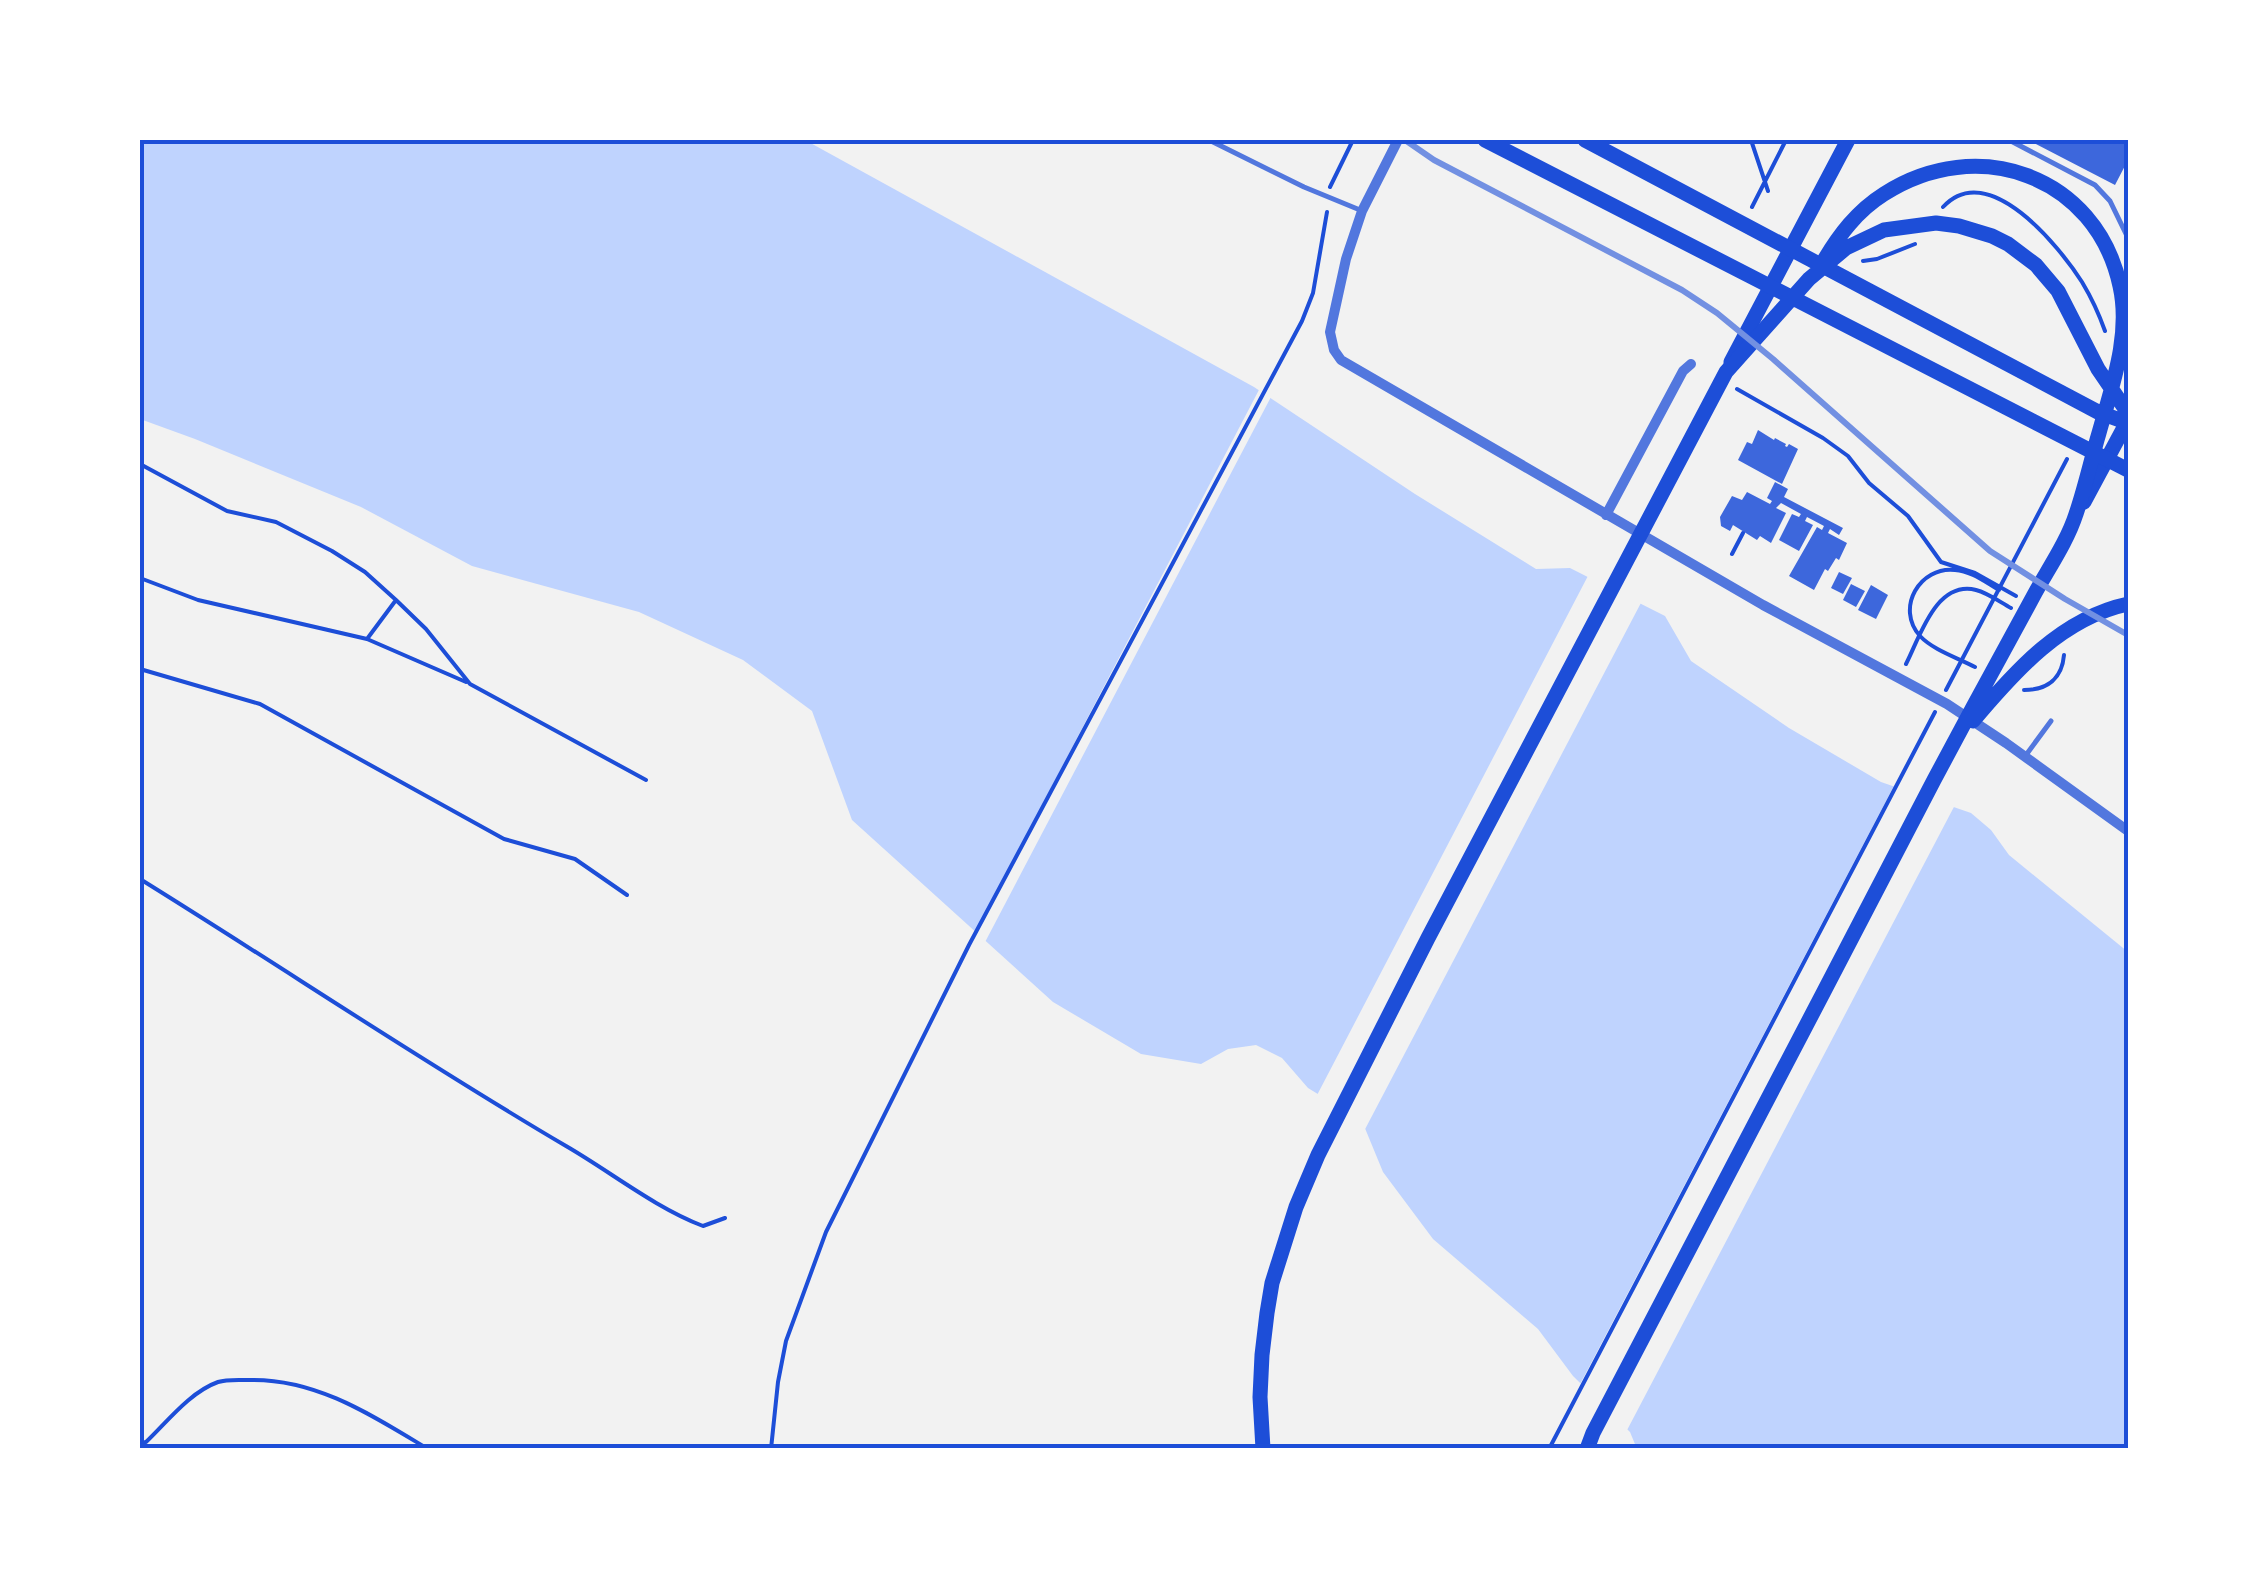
<svg xmlns="http://www.w3.org/2000/svg" width="2268" height="1589" viewBox="0 0 2268 1589" font-family="Overpass,sans-serif">
<style>
.water{fill:#bfd3fe}
.pier{fill:#f2f2f2}
.building{fill:#3d67dc}
.lines{fill:none;stroke-linecap:round;stroke-linejoin:round}
.path{stroke:#1d4ed8;stroke-width:4}
.service{stroke:#5277de;stroke-width:5}
.minor{stroke:#5277de;stroke-width:10}
.primary{stroke:#1d4ed8;stroke-width:15}
.trunk{stroke:#1d4ed8;stroke-width:15}
.rail{stroke:#7290e2;stroke-width:6}
.neatline{fill:none;stroke:#1d4ed8;stroke-width:4}
</style>
<rect width="100%" height="100%" fill="#f2f2f2"/>
<path class="water" d="M140 140H805L1254 387 1415 494 1536 569 1570 568 1665 616 1691 661 1789 728 1881 782 1971 813 1991 830 2009 855 2128 952V1449H1637L1630 1432 1573 1376 1538 1329 1433 1239 1383 1172 1362 1121 1308 1088 1282 1058 1256 1045 1228 1049 1201 1064 1141 1054 1053 1002 852 820 812 711 743 660 639 612 472 566 361 507 195 439 140 419Z"/>
<path class="pier" d="M1261 386 1273 393 983 946 973 937Z
M1590 572 1643 599 1362 1135 1358 1125 1315 1099Z
M1896 782 1956 803 1625 1434 1578 1388Z"/>
<path class="building" d="M2028 140H2128V160L2115 185Z
M1758 430 1774 440 1775 438 1786 444 1785 446 1787 447 1789 444 1798 449 1782 484 1738 460 1747 442 1752 444Z
M1775 482 1788 489 1784 497 1843 528 1839 535 1830 529 1828 533 1847 543 1839 560 1836 558 1828 571 1825 569 1814 590 1789 576 1817 527 1822 530 1824 526 1807 517 1805 521 1813 525 1799 551 1779 540 1792 514 1799 517 1801 514 1781 503 1776 508 1786 513 1771 543 1760 536 1757 540 1733 525 1730 531 1721 526 1720 517 1732 496 1742 500 1747 492 1770 504 1772 501 1767 498Z
M1839 572 1852 578 1843 594 1831 588Z
M1851 584 1865 591 1856 607 1843 600Z
M1871 585 1888 595 1876 619 1858 610Z"/>
<g class="lines">
<path class="path" d="M1751 140 1768 191
M1330 187 1353 140
M1752 207 1786 140
M1943 207C1988 158 2059 246 2082 282 2091 297 2099 314 2105 331
M1863 261 1877 259 1915 244
M1737 389 1823 438 1848 456 1869 483 1908 516 1941 562 1975 573 2016 596
M140 464 227 511 276 522 332 551 365 572 396 600 367 639 198 600 140 578
M1732 554 1743 533
M396 600 426 629 470 684 646 780
M367 639 466 682
M1906 664C1920 637 1936 580 1976 590 1988 593 2000 602 2011 608
M1975 667C1958 658 1933 650 1920 636 1895 608 1920 566 1955 570 1971 571 1985 582 1999 590
M140 669 260 704 504 839 575 859 627 895
M1946 690 2067 459
M2024 690C2048 690 2062 678 2064 655
M140 879C282 967 421 1061 566 1146 611 1172 654 1207 703 1226L725 1218
M140 1443 146 1442C167 1422 190 1392 218 1382 227 1379 239 1380 249 1380 316 1378 373 1416 428 1449
M771 1449 778 1382 786 1341 826 1232 969 945 1302 321 1313 293 1327 212
M1549 1449 1935 712"/>
<path class="service" d="M1209 140 1304 187 1360 210
M2009 140 2095 185 2110 201 2128 238
M2026 755 2051 721"/>
<path class="minor" d="M1398 140 1362 211 1346 259 1330 332 1334 350 1341 360 1763 605 1947 704 2006 743 2128 831
M1606 515 1683 371 1691 364"/>
<path class="primary" d="M1731 362 1848 140
M2084 502 2128 420"/>
<path class="trunk" d="M1485 140 2128 470
M1585 140 2098 412 2128 423
M1973 721C2015 671 2062 618 2128 604
M1263 1449 1260 1397 1262 1355 1267 1313 1272 1283 1296 1207 1318 1155 1428 938 1726 372 1809 279 1846 248 1884 230 1936 223 1959 226 1992 236 2008 244 2036 265 2058 291 2098 369 2128 413
M1587 1449 1593 1433C1707 1215 1821 998 1934 780 1967 718 2000 657 2034 595 2048 569 2067 542 2076 514 2085 488 2091 460 2099 433 2112 386 2131 335 2120 286 2096 175 1977 134 1884 194 1857 211 1839 235 1823 262"/>
<path class="rail" d="M1405 140 1434 160 1682 290 1717 313 1773 359 1990 551 2065 599 2128 635"/>
</g>
<rect width="2268" height="1589" fill="none" stroke="#ffffff" stroke-width="285"/>
<rect x="142" y="142" width="1984" height="1304" class="neatline"/>
</svg>
